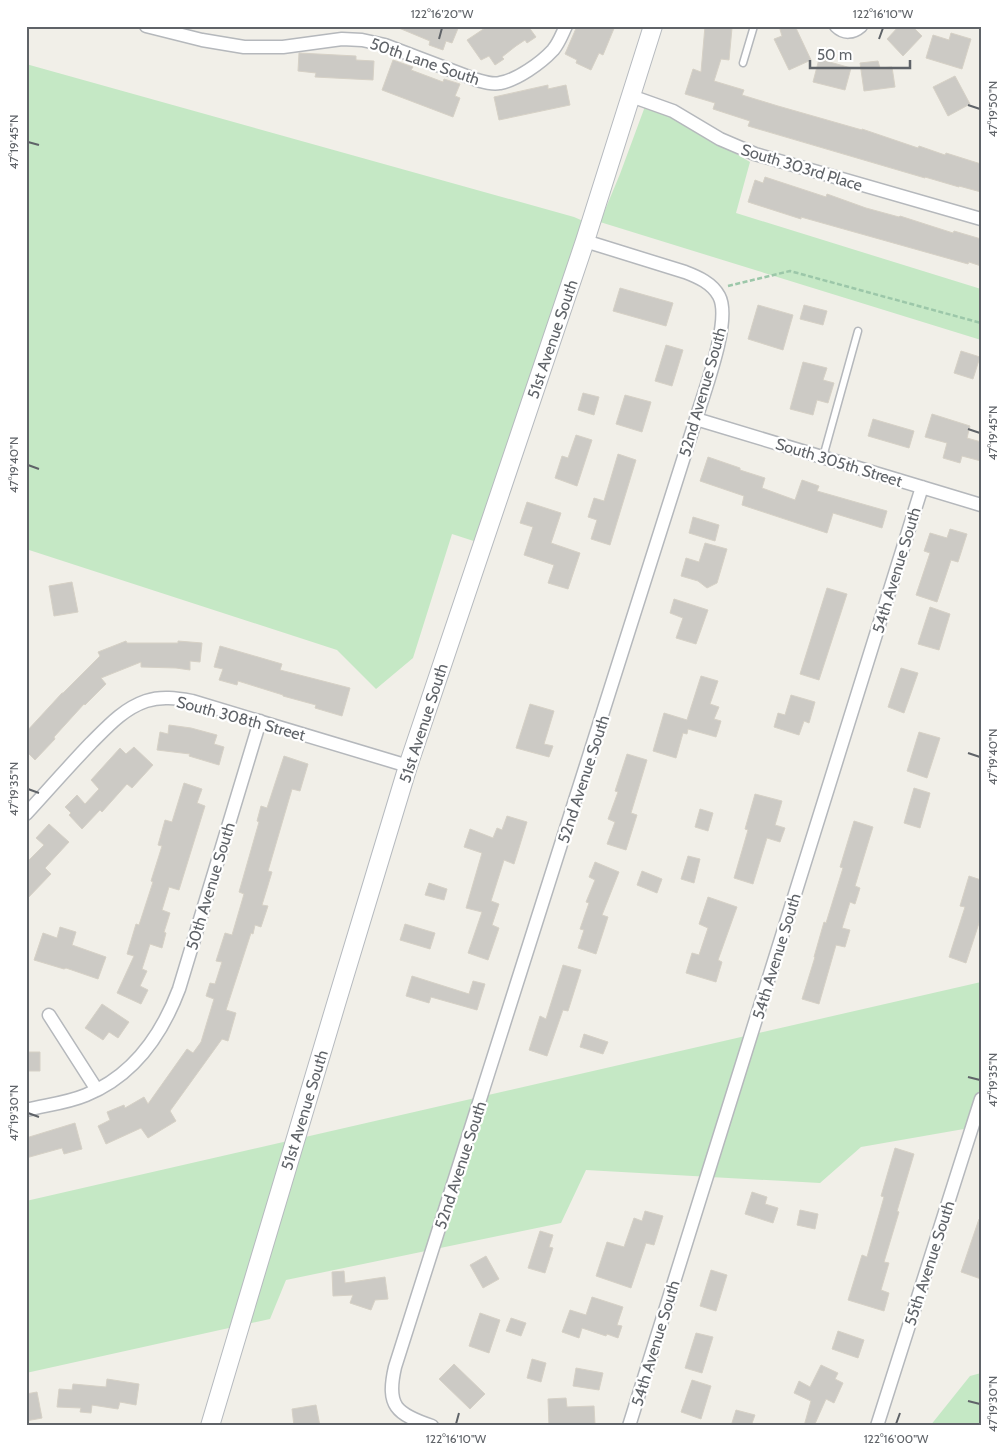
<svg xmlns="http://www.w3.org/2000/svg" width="1007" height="1452" viewBox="0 0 1007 1452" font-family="Cabin,sans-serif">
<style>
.green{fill:#c5e8c5}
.building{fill:#cccac5;stroke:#d6d1c6}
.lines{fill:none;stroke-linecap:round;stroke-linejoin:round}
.lane-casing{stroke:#b5b8bc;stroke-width:9}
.street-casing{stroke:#b5b8bc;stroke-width:15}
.secondary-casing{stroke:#b6babf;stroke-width:20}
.path{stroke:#9cc7a9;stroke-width:2.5;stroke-dasharray:5 2.5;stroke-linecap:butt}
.lane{stroke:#fff;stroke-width:6}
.street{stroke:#fff;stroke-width:12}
.secondary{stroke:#fff;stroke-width:18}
.ticks{fill:none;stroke:#5f6368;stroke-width:2}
.labels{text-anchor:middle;stroke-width:4.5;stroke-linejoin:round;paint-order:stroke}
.street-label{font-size:16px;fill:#5f6368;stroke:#fff}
.neatline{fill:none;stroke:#5f6368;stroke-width:2}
.ticks-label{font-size:12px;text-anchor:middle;fill:#5f6368}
</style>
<rect width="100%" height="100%" fill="#f1efe8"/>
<path class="green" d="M26 64 574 217 590 224 483 544 452 534 413 658 376 689 337 650 26 549Z
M647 101 750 162 736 213 981 289V340L600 222 620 174Z
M981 982V1126L861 1147 820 1183 586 1170 561 1223 286 1280 270 1319 26 1373V1201Z
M981 1373V1426H930L970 1376Z"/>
<path class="building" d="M394 26H459L452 43 446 41 443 50 429 45 430 41Z
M488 26H528L536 37 527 43 525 40 516 46 502 57 504 59 495 65 489 56 481 60 467 40Z
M577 26H615L603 55 599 53 591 70 576 63 577 60 565 54Z
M705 26 732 28 729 60 721 59 714 81 744 90 742 95 778 106 862 130V129L918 148 919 146 945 155 946 153 981 164V192L959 186V187L925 177V178L748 126 750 121 713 109 715 103 685 94 693 69 701 72Z
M779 26H795L811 60 789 70 774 39 782 36Z
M899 26H912L922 36 903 56 887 39Z
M951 33 971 39 962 69 926 58 933 35 949 40Z
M299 53 356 56V60L374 61 373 80 315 77 316 73 298 71Z
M819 59 851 68 845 90 813 82Z
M393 60 413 67 411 70 443 82 444 79 460 84 455 96 460 98 453 117 382 90Z
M878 61 880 68 892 67 895 87 864 91 860 63Z
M955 76 970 104 948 116 933 87Z
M548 85V89L566 85 570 105 499 120 494 97Z
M765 177 826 197 827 194 866 208 899 217 900 216 953 233 954 231 981 239V266L969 262 968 264 801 217V219L748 202 755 180 763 183Z
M620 288 673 303 666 326 613 311Z
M758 305 793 315 783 350 748 339Z
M804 305 827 311 823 325 800 319Z
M666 345 683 350 672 386 655 381Z
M961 351 980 357 973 379 954 373Z
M803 362 827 368 823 380 834 383 828 403 817 400 813 415 790 409Z
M583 393 599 397 594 415 578 410Z
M625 395 651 402 642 432 616 424Z
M932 414 970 426 967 438 981 442V461L962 456 960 463 943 458 947 443 925 437Z
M873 419 914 431 909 448 868 436Z
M576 435 592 440 577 486 555 478 562 456 568 458Z
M618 454 636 460 610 545 591 539 597 520 588 517 594 498 604 501Z
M708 457 740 468V470L765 478 762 488 795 500 802 480 819 486 817 491 887 511 882 528 833 513 827 533 742 505 744 496 700 481Z
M527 502 561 513 551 543 580 553 568 589 548 583 554 565 524 555 533 527 520 523Z
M693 517 719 525 715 541 689 533Z
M950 529 967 534 958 562 951 560 937 602 916 595 930 553 924 551 930 533 947 538Z
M705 543 727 549 717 583 707 588 698 581 681 576 686 558 699 562Z
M72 582 78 612 54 616 49 586Z
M827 588 847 594 819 680 800 674Z
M674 599 708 610 696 644 676 638 683 618 670 613Z
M930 607 950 614 939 650 918 644Z
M126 641 127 643H178V641L202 643 200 662 190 661V670L176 668 141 667V662L101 678 106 684 85 705 84 704 54 737 55 739 35 760 26 751V732L62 693H63L100 656 98 652Z
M220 646 282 664 280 670 350 688 342 716 315 708 316 705 283 696V695L238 681 237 685 219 680 223 669 214 667Z
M901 668 918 673 904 713 888 707Z
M701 676 718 681 710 704 719 707 714 719 721 721 716 737 688 729 687 734 683 733 676 758 653 751 664 713 687 720Z
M791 695 815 702 809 723 804 721 799 735 774 727 778 713 785 715Z
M530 704 554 711 544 744 553 746 549 757 516 748Z
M169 725 191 728 217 735 214 744 224 747 219 765 189 756 190 754 157 750 160 732 168 734Z
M919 732 940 738 927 778 907 771Z
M134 747 153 765 132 788 127 784 102 812 100 810 82 829 69 815 71 813 65 807 77 795 85 804 99 789 91 780 120 748 126 754Z
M627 754 647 760 631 813 637 815 626 850 607 844 615 822 608 819 618 792 615 791Z
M284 756 308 764 300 791 292 789 268 871 272 872 262 905 268 906 261 927 255 925 253 934 251 933 226 1010 236 1013 228 1041 222 1039 170 1111 176 1121 148 1138 141 1128 106 1144 98 1126 110 1120 107 1112 124 1105 125 1108 144 1097 148 1104 187 1049 193 1053 201 1042 214 999 206 996 210 983 215 984 222 962 216 961 225 933 232 935 244 894 239 892 259 822 257 821 261 806 267 808Z
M184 783 202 789 197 803 205 806 179 890 169 887 162 910 170 913 164 932 166 933 162 948 150 944 142 969 147 971 140 986 148 990 141 1004 117 993 134 956 127 954 136 924 139 925 153 882 151 881 162 846 158 845 165 820 172 822Z
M914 788 930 793 920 828 904 823Z
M755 794 782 801 775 825 785 828 780 842 767 838 753 884 734 878 748 830 745 829Z
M700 809 713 813 708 831 695 827Z
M507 816 527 822 514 864 504 860 491 901 499 904 492 925 499 928 488 960 468 953 482 912 466 908 482 853 464 847 470 829 493 838 497 828 502 830Z
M854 821 873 827 855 886 860 888 855 904 850 902 842 928 850 930 845 947 836 945 819 1004 802 999 815 957H814L824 922 826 923 843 868 840 867Z
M49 824 69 842 45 868 51 874 26 900V863L44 845 36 838Z
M688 856 700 859 694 883 681 879Z
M595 862 619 872 602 915 608 917 596 954 578 948 584 930 580 929 589 903 586 902 595 880 589 877Z
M642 871 662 879 657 893 637 885Z
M969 876 981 880V917L966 963 949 957 965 907 960 906Z
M429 883 447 889 444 900 425 895Z
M708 897 737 907 718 960 722 962 716 982 686 973 692 953 699 955 708 928 699 924Z
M405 924 435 933 430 949 400 940Z
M60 927 76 932 72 945 106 957 98 979 66 968 64 969 34 960 43 933 57 938Z
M563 965 581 970 568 1011 563 1010 547 1056 529 1050 540 1016 546 1019Z
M412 976 469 994 473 981 485 984 477 1010 431 997 429 1003 406 996Z
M102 1004 129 1022 118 1038 109 1032 103 1040 85 1028Z
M584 1034 608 1042 603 1054 580 1047Z
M26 1052H40V1071H26Z
M75 1123 82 1149 64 1154 62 1148 26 1158V1138Z
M895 1148 914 1154 897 1211 899 1212 884 1262 889 1263 881 1290 889 1293 884 1311 848 1300 862 1255 867 1257 884 1197 881 1196Z
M752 1192 767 1197 765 1204 778 1208 773 1223 745 1214Z
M800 1210 818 1214 815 1229 797 1225Z
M645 1211 663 1216 654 1245 646 1243 631 1288 596 1276 607 1242 624 1247 634 1218 642 1221Z
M979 1219H981V1279L961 1272Z
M540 1231 553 1235 549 1247 553 1248 545 1273 528 1268Z
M486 1256 499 1279 483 1288 470 1265Z
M711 1270 727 1275 716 1311 700 1306Z
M344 1271 345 1283 385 1277 388 1299 375 1300 371 1310 350 1303 353 1295 333 1296 332 1272Z
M592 1297 623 1307 617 1325 622 1326 618 1338 607 1334 606 1336 582 1328 579 1338 562 1332 570 1310 586 1315Z
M480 1313 500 1320 489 1353 469 1346Z
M511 1318 526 1323 521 1336 506 1331Z
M838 1331 864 1340 858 1358 832 1349Z
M696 1333 713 1337 702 1373 685 1368Z
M532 1359 546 1363 541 1382 527 1378Z
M454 1364 485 1394 470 1409 439 1379Z
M821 1365 838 1373 835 1379 843 1383 834 1403 826 1399 814 1426H804L811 1401 794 1393 799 1381 810 1387Z
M576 1368 603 1373 599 1390 573 1386Z
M107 1379 139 1384 136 1405 120 1402 118 1409 92 1405 91 1413 80 1412 81 1408 57 1407 59 1389 72 1390 73 1384 106 1387Z
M692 1380 711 1386 701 1419 681 1412Z
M37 1392 42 1418 26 1421V1394Z
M566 1398 567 1407 594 1406 595 1424 549 1426 548 1399Z
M316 1405 320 1426H294L292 1409Z
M736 1410 755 1415 751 1426H731Z"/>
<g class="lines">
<g class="lane-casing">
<path id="lane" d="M743 63 754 26
M823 457 858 331"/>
</g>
<g class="street-casing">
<path id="street" d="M146 26 202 40 244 47H283L342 39 362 40 385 45 477 80C484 82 492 85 500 83 517 80 541 63 553 50 559 43 562 34 566 26
M836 26C844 34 853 33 861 26
M631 96 673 111 720 139 755 154 981 219
M696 419 981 505
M26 814C48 790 69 766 91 743 108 726 123 709 146 701 161 696 176 698 192 701L408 766
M49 1015 97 1090
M26 1110C46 1105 67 1103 86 1095 133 1076 162 1034 179 989L260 721
M432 1426C396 1414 386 1406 395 1367L696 419C704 392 732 320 719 296 712 283 698 277 685 272L585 241
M629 1426 922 487
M877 1426 981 1099"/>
</g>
<g class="secondary-casing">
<path id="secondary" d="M210 1426 336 1004 408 766 585 241 653 26"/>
</g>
<path class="path" d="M728 286 790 271 981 323"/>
<use href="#lane" class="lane"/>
<use href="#street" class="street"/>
<use href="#secondary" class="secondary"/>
</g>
<path class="ticks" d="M439 39 442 28M879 39 883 28M968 105 980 109M28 142 39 145M968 429 980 433M28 465 39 469M968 753 980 757M28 789 39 793M968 1077 980 1080M28 1113 39 1117M968 1401 980 1404M456 1424 459 1413M896 1424 900 1413"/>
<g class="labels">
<g class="street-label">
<text transform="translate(425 61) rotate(19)" y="6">50th Lane South</text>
<text transform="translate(802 167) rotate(17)" y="6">South 303rd Place</text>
<text transform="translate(552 339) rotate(-71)" y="6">51st Avenue South</text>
<text transform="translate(702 392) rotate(-74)" y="6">52nd Avenue South</text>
<text transform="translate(839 462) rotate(17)" y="6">South 305th Street</text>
<text transform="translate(896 570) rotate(-73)" y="6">54th Avenue South</text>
<text transform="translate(241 718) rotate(15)" y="6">South 308th Street</text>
<text transform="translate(423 723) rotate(-72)" y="6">51st Avenue South</text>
<text transform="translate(583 779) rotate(-72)" y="6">52nd Avenue South</text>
<text transform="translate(210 886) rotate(-73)" y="6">50th Avenue South</text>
<text transform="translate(776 956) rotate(-73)" y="6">54th Avenue South</text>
<text transform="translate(304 1110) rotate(-73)" y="6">51st Avenue South</text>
<text transform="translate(460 1165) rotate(-72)" y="6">52nd Avenue South</text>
<text transform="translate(929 1263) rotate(-72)" y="6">55th Avenue South</text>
<text transform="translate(655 1343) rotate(-73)" y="6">54th Avenue South</text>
</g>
</g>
<rect width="1007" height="1452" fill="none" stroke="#ffffff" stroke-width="55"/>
<path d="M810 60v8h100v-8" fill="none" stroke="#5f6368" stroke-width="2.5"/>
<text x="817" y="60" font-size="15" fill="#5f6368" stroke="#ffffff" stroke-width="4" paint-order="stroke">50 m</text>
<rect x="28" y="28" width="952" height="1396" class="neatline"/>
<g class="ticks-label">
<text x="442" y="18">122°16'20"W</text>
<text x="883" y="18">122°16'10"W</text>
<text transform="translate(993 109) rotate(-90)" y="4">47°19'50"N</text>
<text transform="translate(14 142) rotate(-90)" y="4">47°19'45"N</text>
<text transform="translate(993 433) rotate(-90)" y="4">47°19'45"N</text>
<text transform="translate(14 465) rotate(-90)" y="4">47°19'40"N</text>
<text transform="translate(993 757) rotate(-90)" y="4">47°19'40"N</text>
<text transform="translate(14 789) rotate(-90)" y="4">47°19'35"N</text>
<text transform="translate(993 1080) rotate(-90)" y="4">47°19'35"N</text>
<text transform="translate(14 1113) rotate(-90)" y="4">47°19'30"N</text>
<text transform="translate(993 1404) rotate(-90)" y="4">47°19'30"N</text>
<text x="456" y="1443">122°16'10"W</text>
<text x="896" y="1443">122°16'00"W</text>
</g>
</svg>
